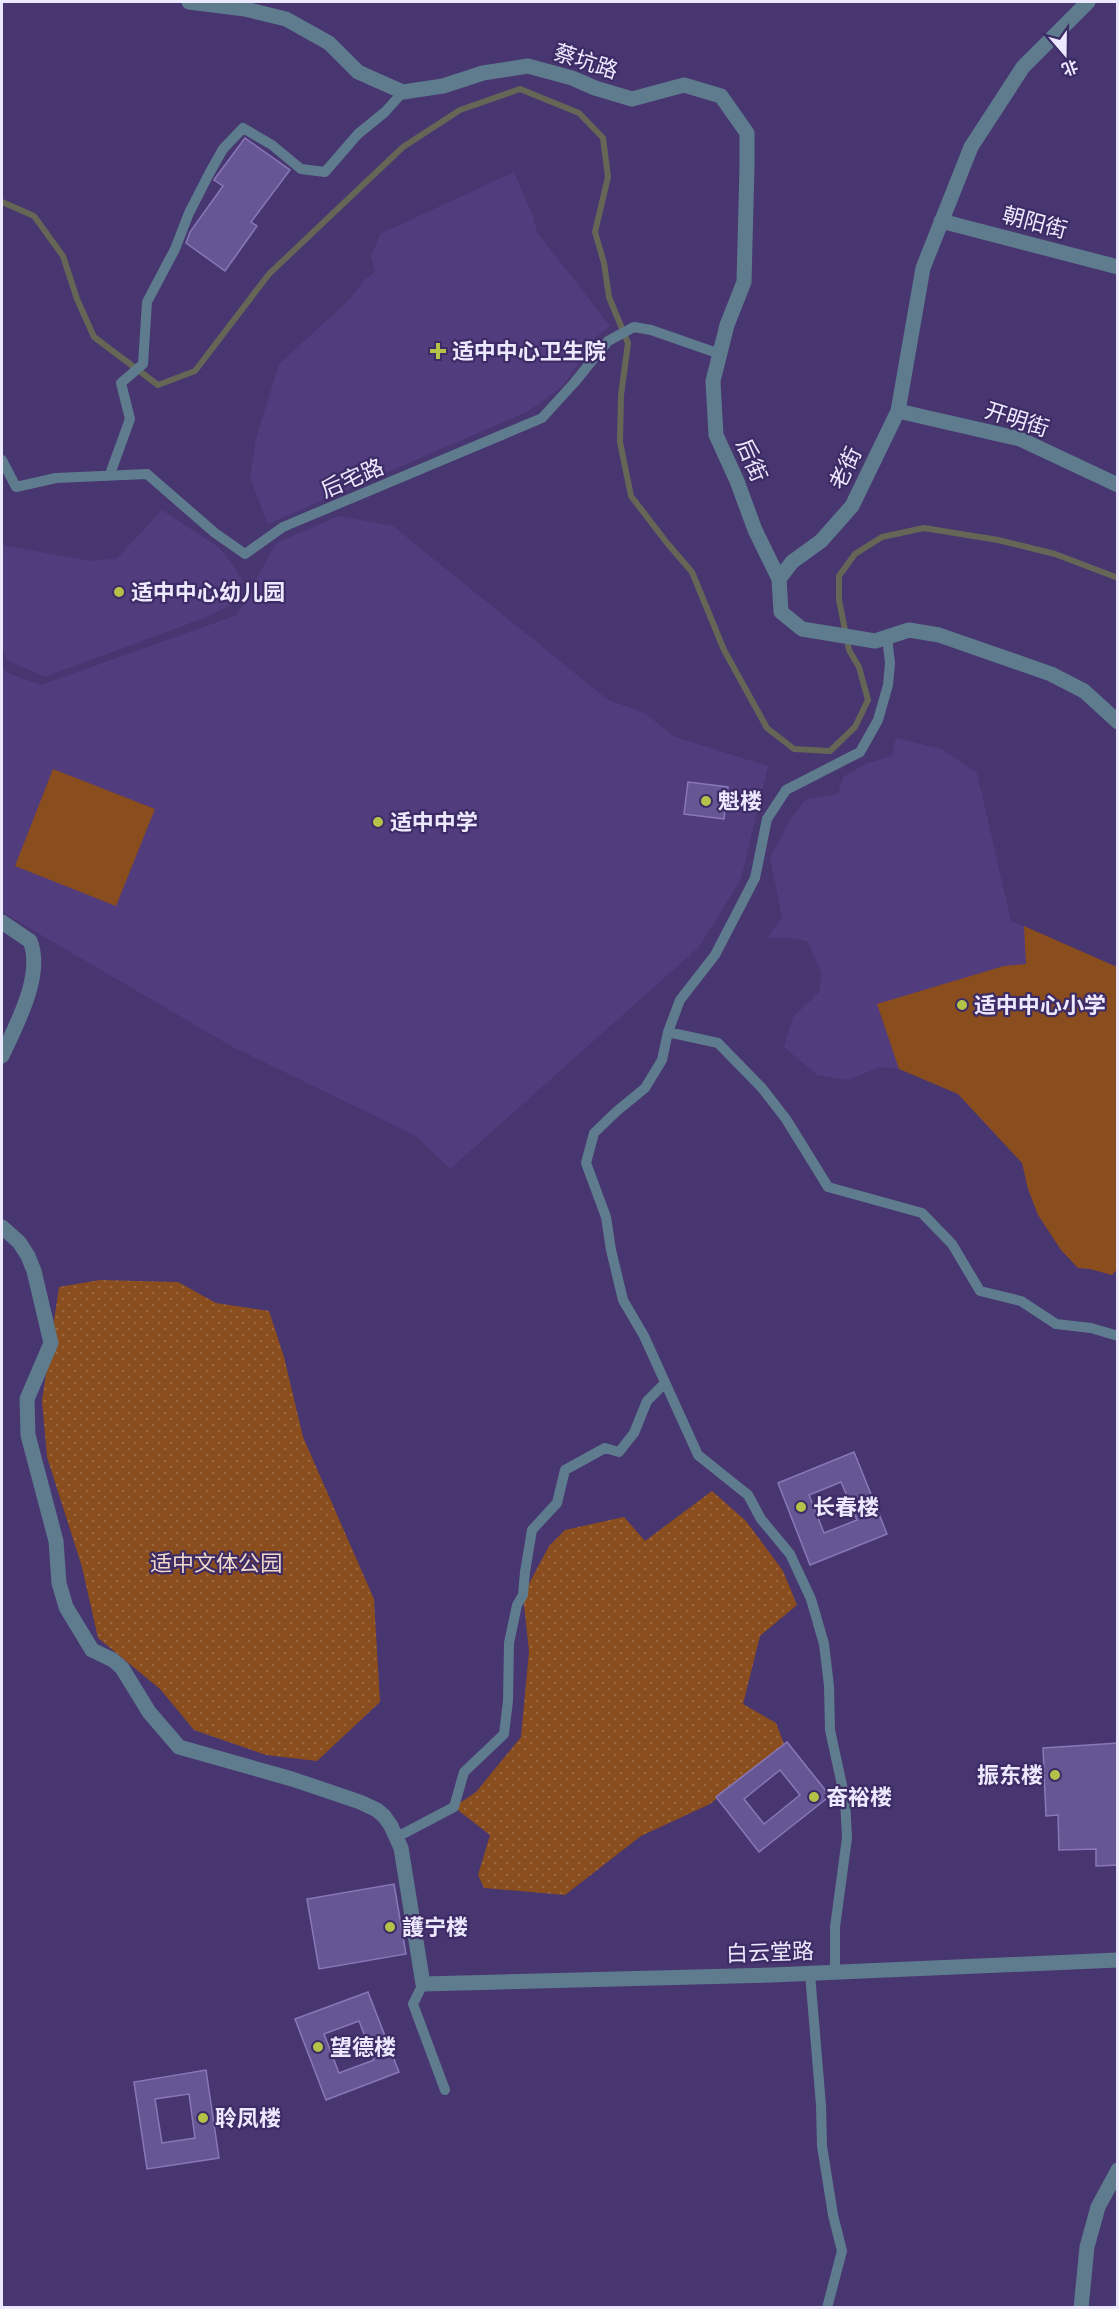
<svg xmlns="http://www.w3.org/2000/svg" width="1119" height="2309" viewBox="0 0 1119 2309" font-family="Cabin,'Noto Sans SC',sans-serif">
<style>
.built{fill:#513c7e}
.grass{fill:url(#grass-dots)}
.garden{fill:#8a4d1d}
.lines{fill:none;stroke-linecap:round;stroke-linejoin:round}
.stream{stroke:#656656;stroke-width:6}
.building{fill:#675694;stroke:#8978b8;stroke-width:1.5;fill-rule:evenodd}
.service{stroke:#5e7c8e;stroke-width:10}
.minor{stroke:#5e7c8e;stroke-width:15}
.poi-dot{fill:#b4c24a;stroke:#3d2b65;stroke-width:2}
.labels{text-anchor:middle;stroke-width:4.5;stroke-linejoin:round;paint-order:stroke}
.street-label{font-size:22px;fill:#ece8fd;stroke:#3d2b65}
.poi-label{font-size:22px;font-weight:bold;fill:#ece8fd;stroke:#3d2b65;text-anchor:start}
.park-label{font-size:22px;fill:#efd9cb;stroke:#3d2b65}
</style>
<defs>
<pattern id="grass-dots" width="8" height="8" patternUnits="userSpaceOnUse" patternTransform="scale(1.5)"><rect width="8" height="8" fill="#8a4d1d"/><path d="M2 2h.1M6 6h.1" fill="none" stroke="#9b673f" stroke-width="1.8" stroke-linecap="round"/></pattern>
</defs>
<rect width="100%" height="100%" fill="#483670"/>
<path class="built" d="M514 172 533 216 537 232 610 326 586 345 582 358 562 387 529 411 268 524 250 478 256 439 279 364 349 300 364 280 375 272 371 257 380 234Z
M162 510 218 547 230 561 242 579 231 605 204 618 45 677 7 660 2 646V545L90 561 117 558Z
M339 516 393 526 608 700 643 712 675 737 768 766 741 879 699 947 450 1169 416 1136 231 1046 2 912V664L5 672 41 685 237 615 276 543Z
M896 738 942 749 977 773 1011 921 1117 967 1118 1268 1112 1275 1090 1269 1078 1268 1061 1250 1038 1215 1028 1189 1022 1163 958 1094 899 1069 880 1067 848 1080 817 1075 784 1047 793 1017 819 992 822 973 807 941 789 938H767L782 917 770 857 792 817 806 799 838 794 843 777 865 764 892 756Z"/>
<path class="grass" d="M100 1280 178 1282 216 1303 269 1311 284 1357 303 1437 374 1599 380 1702 317 1761 266 1755 194 1730 160 1689 98 1638 82 1567 47 1457 42 1401 59 1287Z
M712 1491 746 1521 783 1571 797 1605 760 1636 743 1704 776 1723 784 1744 710 1804 641 1836 565 1895 484 1888 478 1875 490 1835 454 1807 476 1792 521 1737 529 1651 523 1595 549 1546 565 1530 624 1517 645 1541Z"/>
<path class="garden" d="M53 769 155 809 116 906 15 866Z
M1024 926 1117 967 1118 1268 1112 1275 1090 1269 1078 1268 1061 1250 1038 1215 1028 1189 1022 1163 958 1094 899 1069 877 1004 1004 966 1026 964Z"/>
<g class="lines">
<path class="stream" d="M2 202 34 216 63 256 77 299 94 337 158 385 195 371 269 274 403 147 460 110 520 89 579 113 603 138 608 177 595 232 604 263 609 297 628 343 621 395 620 442 631 496 667 543 692 572 724 650 767 728 794 749 830 751 855 727 868 700 859 667 849 650 839 600V576L855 554 882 537 924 528 998 540 1055 554 1118 578"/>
</g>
<path class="building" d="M245 138 290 170 251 222 257 226 225 271 186 243 190 232 223 186 214 180 216 177Z
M688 782 728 787 724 819 684 814Z
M854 1452 887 1534 810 1565 778 1483ZM841 1482 857 1520 824 1533 809 1495Z
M787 1742 830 1796 759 1852 716 1797ZM780 1770 800 1795 764 1824 744 1799Z
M1118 1743V1865L1096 1866V1849L1059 1850 1058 1815 1046 1816 1043 1748Z
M394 1884 406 1954 319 1969 307 1899Z
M368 1992 399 2072 326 2100 295 2019ZM359 2021 374 2060 339 2073 324 2034Z
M206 2070 219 2158 147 2169 134 2082ZM189 2094 195 2138 162 2143 155 2099Z"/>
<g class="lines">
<path class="service" d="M2 460 16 487 56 478 147 474 215 533 245 554 283 527 542 418 574 383 608 341 634 327 651 330 720 354
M110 474 130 419 121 383 143 364 147 302 175 249 189 213 210 172 223 149 243 128 272 145 301 169 325 172 358 134 385 112 403 92
M887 637 890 663 888 685 878 720 860 752 786 790 767 819 755 878 715 955 680 1000 668 1032 718 1043 762 1088 786 1119 828 1187 922 1213 952 1244 980 1291 1021 1301 1056 1324 1091 1328 1118 1336
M668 1032 662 1060 645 1088 617 1111 594 1133 586 1163 606 1217 611 1250 623 1300 644 1336 698 1455 748 1495 761 1519 790 1554 811 1599 824 1644 829 1686 830 1730 845 1799 847 1838 835 1927V1972
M397 1837 454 1807 464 1772 504 1734 508 1701 509 1643 517 1605 523 1595 525 1572 532 1530 557 1503 565 1470 605 1448 619 1452 634 1433 647 1401 665 1383
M810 1974 821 2105 822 2146 833 2215 842 2251 827 2308
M423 1984 413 2004 445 2090"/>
<path class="minor" d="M189 2 245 9 286 19 329 43 358 72 403 92 443 86 483 73 528 66 572 78 595 88 632 99 684 85 721 96 747 133V167L744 282 727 325 713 381 716 435 737 481 755 530 779 579
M1088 2 1023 67 971 147 923 268 898 411 852 506 821 541 792 562 779 579 781 612 802 629 875 641 909 630 939 635 1051 674 1084 691 1118 722
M941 221 1118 267
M898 411 1020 439 1118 485
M2 922 30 941C44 975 16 1025 2 1056
M2 1227 19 1242 28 1256 34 1271 51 1343 27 1399 28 1435 56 1541 59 1583 66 1607 92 1650 113 1660 122 1668 149 1712 179 1747 292 1779 360 1802 377 1810 384 1816 391 1826 401 1848 423 1984 772 1975 1118 1960
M1081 2308 1087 2247 1098 2207 1118 2170"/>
</g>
<g class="poi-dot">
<path d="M435 342h6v6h6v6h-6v6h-6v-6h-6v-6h6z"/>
<circle cx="119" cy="592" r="6"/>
<circle cx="706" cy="801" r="6"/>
<circle cx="378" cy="822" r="6"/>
<circle cx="962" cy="1005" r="6"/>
<circle cx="801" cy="1507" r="6"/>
<circle cx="1055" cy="1775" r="6"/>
<circle cx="814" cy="1797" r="6"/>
<circle cx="390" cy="1927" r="6"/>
<circle cx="318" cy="2047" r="6"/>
<circle cx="203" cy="2118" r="6"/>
</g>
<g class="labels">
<g class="street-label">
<text transform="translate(586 61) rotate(18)" y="8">蔡坑路</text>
<text transform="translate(1035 222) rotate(15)" y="8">朝阳街</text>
<text transform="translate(1017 419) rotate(18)" y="8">开明街</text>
<text transform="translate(752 460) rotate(67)" y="8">后街</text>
<text transform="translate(845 468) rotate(-64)" y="8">老街</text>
<text transform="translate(352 478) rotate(-23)" y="8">后宅路</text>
<text transform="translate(770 1952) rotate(-2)" y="8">白云堂路</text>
</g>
<g class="poi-label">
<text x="452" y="359">适中中心卫生院</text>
<text x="131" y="600">适中中心幼儿园</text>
<text x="718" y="809">魁楼</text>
<text x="390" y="830">适中中学</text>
<text x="974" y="1013">适中中心小学</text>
<text x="813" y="1515">长春楼</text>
<text x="1043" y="1783" text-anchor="end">振东楼</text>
<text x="826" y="1805">奋裕楼</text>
<text x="402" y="1935">護宁楼</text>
<text x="330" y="2055">望德楼</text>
<text x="215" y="2126">聆凤楼</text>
</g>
<g class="park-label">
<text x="216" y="1571">适中文体公园</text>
</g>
</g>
<rect width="1119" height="2309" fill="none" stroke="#ece8fd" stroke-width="6"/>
<g transform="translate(1065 54) rotate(160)" stroke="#3d2b65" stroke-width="4.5" paint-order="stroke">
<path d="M0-4.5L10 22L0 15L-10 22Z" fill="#ece8fd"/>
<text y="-9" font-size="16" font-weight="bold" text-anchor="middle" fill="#ece8fd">北</text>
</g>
</svg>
